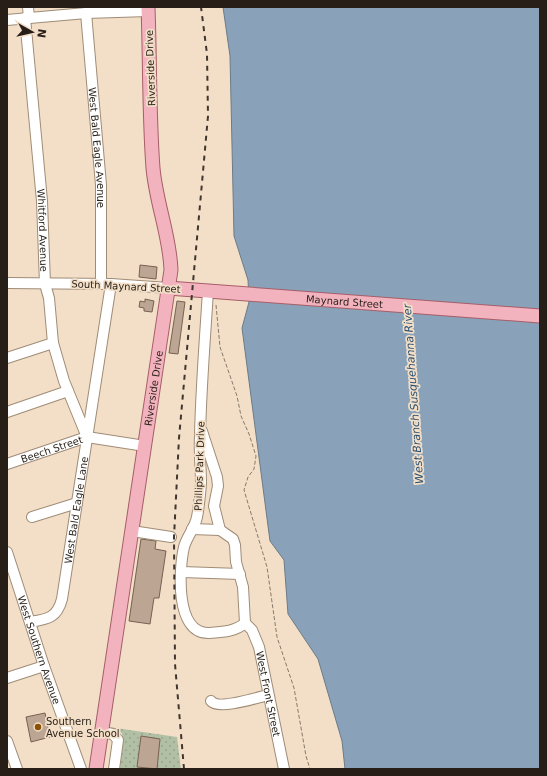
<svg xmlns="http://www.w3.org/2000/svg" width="547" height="776" viewBox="0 0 547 776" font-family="'DejaVu Sans',sans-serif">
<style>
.park{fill:url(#park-dots)}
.water{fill:#8aa2b9;stroke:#6c7b88}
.building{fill:#bda594;stroke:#776151}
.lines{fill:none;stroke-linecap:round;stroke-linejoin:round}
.minor-casing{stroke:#9f8c77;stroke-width:12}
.major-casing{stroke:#a65e68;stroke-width:15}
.path{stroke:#87796a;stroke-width:1;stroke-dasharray:4 2;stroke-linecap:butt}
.minor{stroke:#fff;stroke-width:10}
.major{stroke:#f2b3be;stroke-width:13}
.rail{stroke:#40362d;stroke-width:2;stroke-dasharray:5 5;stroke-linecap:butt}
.poi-dot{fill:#895204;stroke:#f3dfc8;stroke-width:1.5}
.labels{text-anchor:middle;stroke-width:3.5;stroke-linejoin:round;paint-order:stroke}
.street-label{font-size:10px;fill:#271f17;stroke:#f3dfc8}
.poi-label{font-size:10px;fill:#271f17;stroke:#f3dfc8;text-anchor:start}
.water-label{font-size:11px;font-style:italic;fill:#284f71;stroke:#f3dfc8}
</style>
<defs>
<pattern id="park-dots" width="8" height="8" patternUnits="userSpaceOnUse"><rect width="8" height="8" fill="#b1bfa5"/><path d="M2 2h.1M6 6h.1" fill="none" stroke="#98a48d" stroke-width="1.8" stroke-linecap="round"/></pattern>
</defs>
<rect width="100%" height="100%" fill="#f3dfc8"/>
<path class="park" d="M109 727 177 737 181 769H120L123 743 122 733Z"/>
<path class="water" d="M223 7H540V769H345L342 741 318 659 288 614 284 560 270 541 242 328 249 302 248 280 234 236 230 56Z"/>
<path class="building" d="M140 265 157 267 156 279 139 277Z
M145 299 154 301 152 312 144 311V308L139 307 140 301 145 302Z
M177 301 185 302 178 354 169 353Z
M141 539 156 541 155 549 166 551 159 598H154L150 624 129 621Z
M45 713 50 737 31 742 26 717Z
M141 736 160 739 157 769 137 767Z"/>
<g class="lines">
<g class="minor-casing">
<g id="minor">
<path d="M28 7 29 18"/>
<path id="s1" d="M86 13 101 185V284"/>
<path id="s2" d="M25 18 42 201 45 284 49 298 53 343 64 381 87 437"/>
<path d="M7 20 86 13 148 11"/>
<path d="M7 283 111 284 168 288"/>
<path d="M208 291C205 339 201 387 200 436 199 452 201 468 201 484 200 495 199 507 197 517 195 528 187 536 184 547 179 569 175 633 208 633 221 632 235 632 245 623"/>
<path d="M7 358 53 343"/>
<path d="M7 412 68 391"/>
<path d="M202 431 217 477 218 486 214 506 220 530"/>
<path id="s3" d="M7 464 87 437 145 446"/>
<path d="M32 517 77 503"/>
<path d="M192 529 220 530 233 539 235 545 236 562 243 587 245 623"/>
<path d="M132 531 171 537"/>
<path id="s4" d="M7 552 44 666 81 769"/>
<path d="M182 572 240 574"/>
<path id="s5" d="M30 622C48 619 57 618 62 599L111 284"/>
<path id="s6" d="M245 623 252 630 259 647 284 769"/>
<path d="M7 678 44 666"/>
<path d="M211 701C218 710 256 698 268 695"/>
<path d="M101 732 113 734 118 740 114 769"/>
<path d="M7 741 17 769"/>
</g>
</g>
<g class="major-casing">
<g id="major">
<path id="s7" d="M168 288 540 316"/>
<path id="s8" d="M96 769 171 270C170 236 156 203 153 168 149 115 150 61 148 7"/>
</g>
</g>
<path class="path" d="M216 305 220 347 237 396 241 416 249 434 256 456 254 469 248 477 244 490 267 567 277 637 294 688 306 756 310 769"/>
<use href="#minor" class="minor"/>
<use href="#major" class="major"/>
<path class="rail" d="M184 769 175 664 174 537 179 438 208 116 207 54 201 7"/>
</g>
<circle class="poi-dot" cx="38" cy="727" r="4"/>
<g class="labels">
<g class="street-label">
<text transform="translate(150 68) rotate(-92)" y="4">Riverside Drive</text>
<text dy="4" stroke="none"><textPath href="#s1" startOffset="135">West Bald Eagle Avenue</textPath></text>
<text dy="4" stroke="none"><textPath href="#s2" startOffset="213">Whitford Avenue</textPath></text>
<text transform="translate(126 286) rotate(3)" y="4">South Maynard Street</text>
<text dy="4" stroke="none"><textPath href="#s7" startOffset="177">Maynard Street</textPath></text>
<text dy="4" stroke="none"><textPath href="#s8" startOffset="385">Riverside Drive</textPath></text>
<text dy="4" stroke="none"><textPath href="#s3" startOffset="47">Beech Street</textPath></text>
<text transform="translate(199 466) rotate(-88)" y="4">Phillips Park Drive</text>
<text dy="4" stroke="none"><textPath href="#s5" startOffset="133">West Bald Eagle Lane</textPath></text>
<text dy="4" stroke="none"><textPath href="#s4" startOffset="103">West Southern Avenue</textPath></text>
<text dy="4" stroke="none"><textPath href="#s6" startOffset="76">West Front Street</textPath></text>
</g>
<g class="poi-label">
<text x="46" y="725">Southern<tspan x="46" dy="12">Avenue School</tspan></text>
</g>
<g class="water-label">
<text transform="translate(413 394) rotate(-94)" y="4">West Branch Susquehanna River</text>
</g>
</g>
<rect width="547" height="776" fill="none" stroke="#271f17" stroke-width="16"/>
<g transform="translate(32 32) rotate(98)" stroke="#f3dfc8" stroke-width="3" paint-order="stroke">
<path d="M0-3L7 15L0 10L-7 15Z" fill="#271f17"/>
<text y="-6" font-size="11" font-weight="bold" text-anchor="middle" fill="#271f17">N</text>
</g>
</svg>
